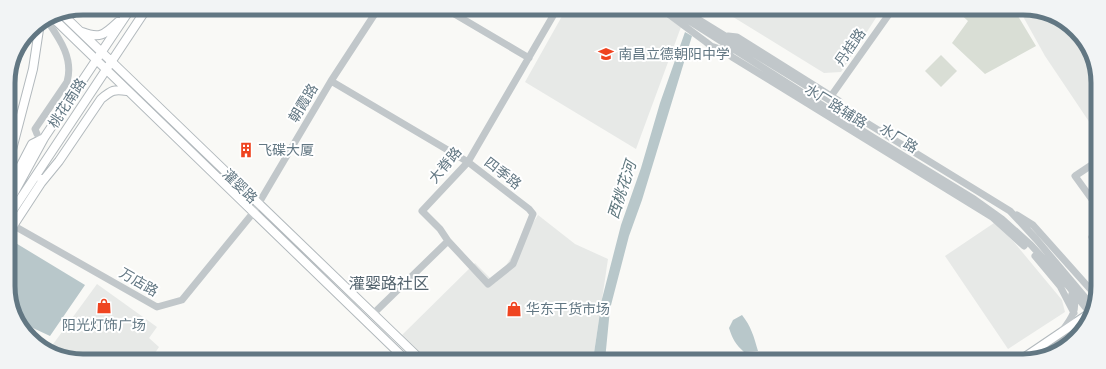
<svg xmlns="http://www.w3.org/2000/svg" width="1106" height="369" viewBox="0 0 1106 369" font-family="Ubuntu,'Noto Sans SC',sans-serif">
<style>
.built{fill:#e7e9e7}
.green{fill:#d9ded5}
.water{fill:#b8c7ca}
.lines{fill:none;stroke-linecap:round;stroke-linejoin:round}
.major-casing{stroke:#b2b9bd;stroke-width:10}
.minor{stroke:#c1c7ca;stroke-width:7}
.major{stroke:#fff;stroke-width:8}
.labels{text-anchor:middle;stroke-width:4;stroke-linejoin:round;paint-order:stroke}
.street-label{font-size:14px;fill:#627783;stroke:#fff}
.poi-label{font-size:14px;fill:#627783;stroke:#fff;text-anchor:start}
.water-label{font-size:15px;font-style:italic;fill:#5d767d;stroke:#fff}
.quarter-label{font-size:16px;fill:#54646e;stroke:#fff}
.rim{fill:none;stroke:#627783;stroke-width:5}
</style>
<rect width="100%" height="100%" fill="#f9f9f6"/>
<path class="built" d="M566 9 659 10 681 27 636 149 525 82Z
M725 10H881L841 72 824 73 725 12Z
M1020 11H1043L1079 33 1097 68 1096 132 1045 56Z
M538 215 575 244 608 259 593 360 425 359 401 336 475 263 495 283Z
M994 223 1013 241 1062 300 1065 312 1008 349 945 256Z
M97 284 157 327 149 338 159 347 151 359 63 358 27 336 24 329 51 347Z"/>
<path class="green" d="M956 10 1015 11 1036 46 985 74 952 43 968 21Z
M941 55 957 71 941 87 925 71Z"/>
<path class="water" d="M685 32 692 36 642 200 629 236 610 309 605 360H593L602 299 621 225 641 168 660 103Z
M14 242 85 285 50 336 20 322 9 301V250Z
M742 315C751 326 754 337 758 351L744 352C736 345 732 338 729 328L733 320Z"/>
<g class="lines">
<g class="major-casing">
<path id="major" d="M60 12 420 359
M51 16 405 359
M82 32C100 39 104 35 118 22
M9 161 33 69 40 23
M41 183 59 161 101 99C112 90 114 89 127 91
M9 188 32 144 44 138
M9 202 44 138 131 8
M9 216 147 8
M9 232 41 183 42 179
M1050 352 1076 335
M1019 361 1090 313"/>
</g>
<path class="minor" d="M446 9 529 58
M663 10 706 42 711 46 726 51 732 57 992 217 1024 246
M672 10 874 138 974 199 1002 219 1031 245 1070 288 1090 313
M683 10 1010 211 1036 239 1094 308
M728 36 737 37 839 101
M331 81 468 162 529 209 533 214 513 264 488 284 448 241
M829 99 892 10
M37 134 35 129 67 82C74 58 59 38 46 19
M9 162 19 168
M1096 205 1075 176 1096 162
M1017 215 1033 225 1091 290 1094 301
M9 223 157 307 182 300 253 213 331 81 378 9
M1092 237 1096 241
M1035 256 1060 286 1074 313
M373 314 448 241 440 229 422 211 468 162 557 9
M1062 331C1071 319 1079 309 1072 294"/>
<use href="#major" class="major"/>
</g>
<defs>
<g id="school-bare" transform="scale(1.2)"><path d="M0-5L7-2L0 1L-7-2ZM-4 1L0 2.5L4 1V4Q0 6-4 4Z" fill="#ef4420" stroke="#fff" stroke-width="2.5" paint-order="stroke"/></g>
<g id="building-bare" transform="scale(1.2)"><path d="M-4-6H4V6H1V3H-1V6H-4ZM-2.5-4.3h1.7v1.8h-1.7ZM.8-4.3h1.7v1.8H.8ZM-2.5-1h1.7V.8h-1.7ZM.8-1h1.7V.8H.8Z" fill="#ef4420" stroke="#fff" stroke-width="2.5" paint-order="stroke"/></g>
<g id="shop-bare" transform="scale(1.2)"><path d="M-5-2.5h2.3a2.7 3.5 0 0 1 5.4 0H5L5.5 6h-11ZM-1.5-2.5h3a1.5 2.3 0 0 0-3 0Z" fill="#ef4420" stroke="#fff" stroke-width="2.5" paint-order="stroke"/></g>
</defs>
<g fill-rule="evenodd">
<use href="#school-bare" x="606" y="54"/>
<use href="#building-bare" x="246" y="150"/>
<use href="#shop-bare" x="104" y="306"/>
<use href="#shop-bare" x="514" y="309"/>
</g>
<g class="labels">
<g class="street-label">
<text transform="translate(850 47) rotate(-55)" y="5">丹桂路</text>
<text transform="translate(67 103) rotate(-57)" y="5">桃花南路</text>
<text transform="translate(303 103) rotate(-59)" y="5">朝霞路</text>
<text transform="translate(836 106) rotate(32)" y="5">水厂路辅路</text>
<text transform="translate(899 138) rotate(32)" y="5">水厂路</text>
<text transform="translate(445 165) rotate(-50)" y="5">大脊路</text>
<text transform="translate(503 173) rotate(38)" y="5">四季路</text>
<text transform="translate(240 186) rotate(44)" y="5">灌婴路</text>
<text transform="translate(139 282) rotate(30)" y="5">万店路</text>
</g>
<g class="poi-label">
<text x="618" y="59">南昌立德朝阳中学</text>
<text x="258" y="155">飞碟大厦</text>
<text x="526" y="314">华东干货市场</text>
<text x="104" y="330" text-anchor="middle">阳光灯饰广场</text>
</g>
<g class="water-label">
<text transform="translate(622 190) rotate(-72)" y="5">西桃花河</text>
</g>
<g class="quarter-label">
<text x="389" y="289">灌婴路社区</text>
</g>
</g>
<path d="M0 0H1106V369H0ZM83 15H1023A68 68 0 0 1 1091 83V286A68 68 0 0 1 1023 354H83A68 68 0 0 1 15 286V83A68 68 0 0 1 83 15Z" fill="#f2f4f5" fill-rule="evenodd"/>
<path class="rim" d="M83 15H1023A68 68 0 0 1 1091 83V286A68 68 0 0 1 1023 354H83A68 68 0 0 1 15 286V83A68 68 0 0 1 83 15Z"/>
</svg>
